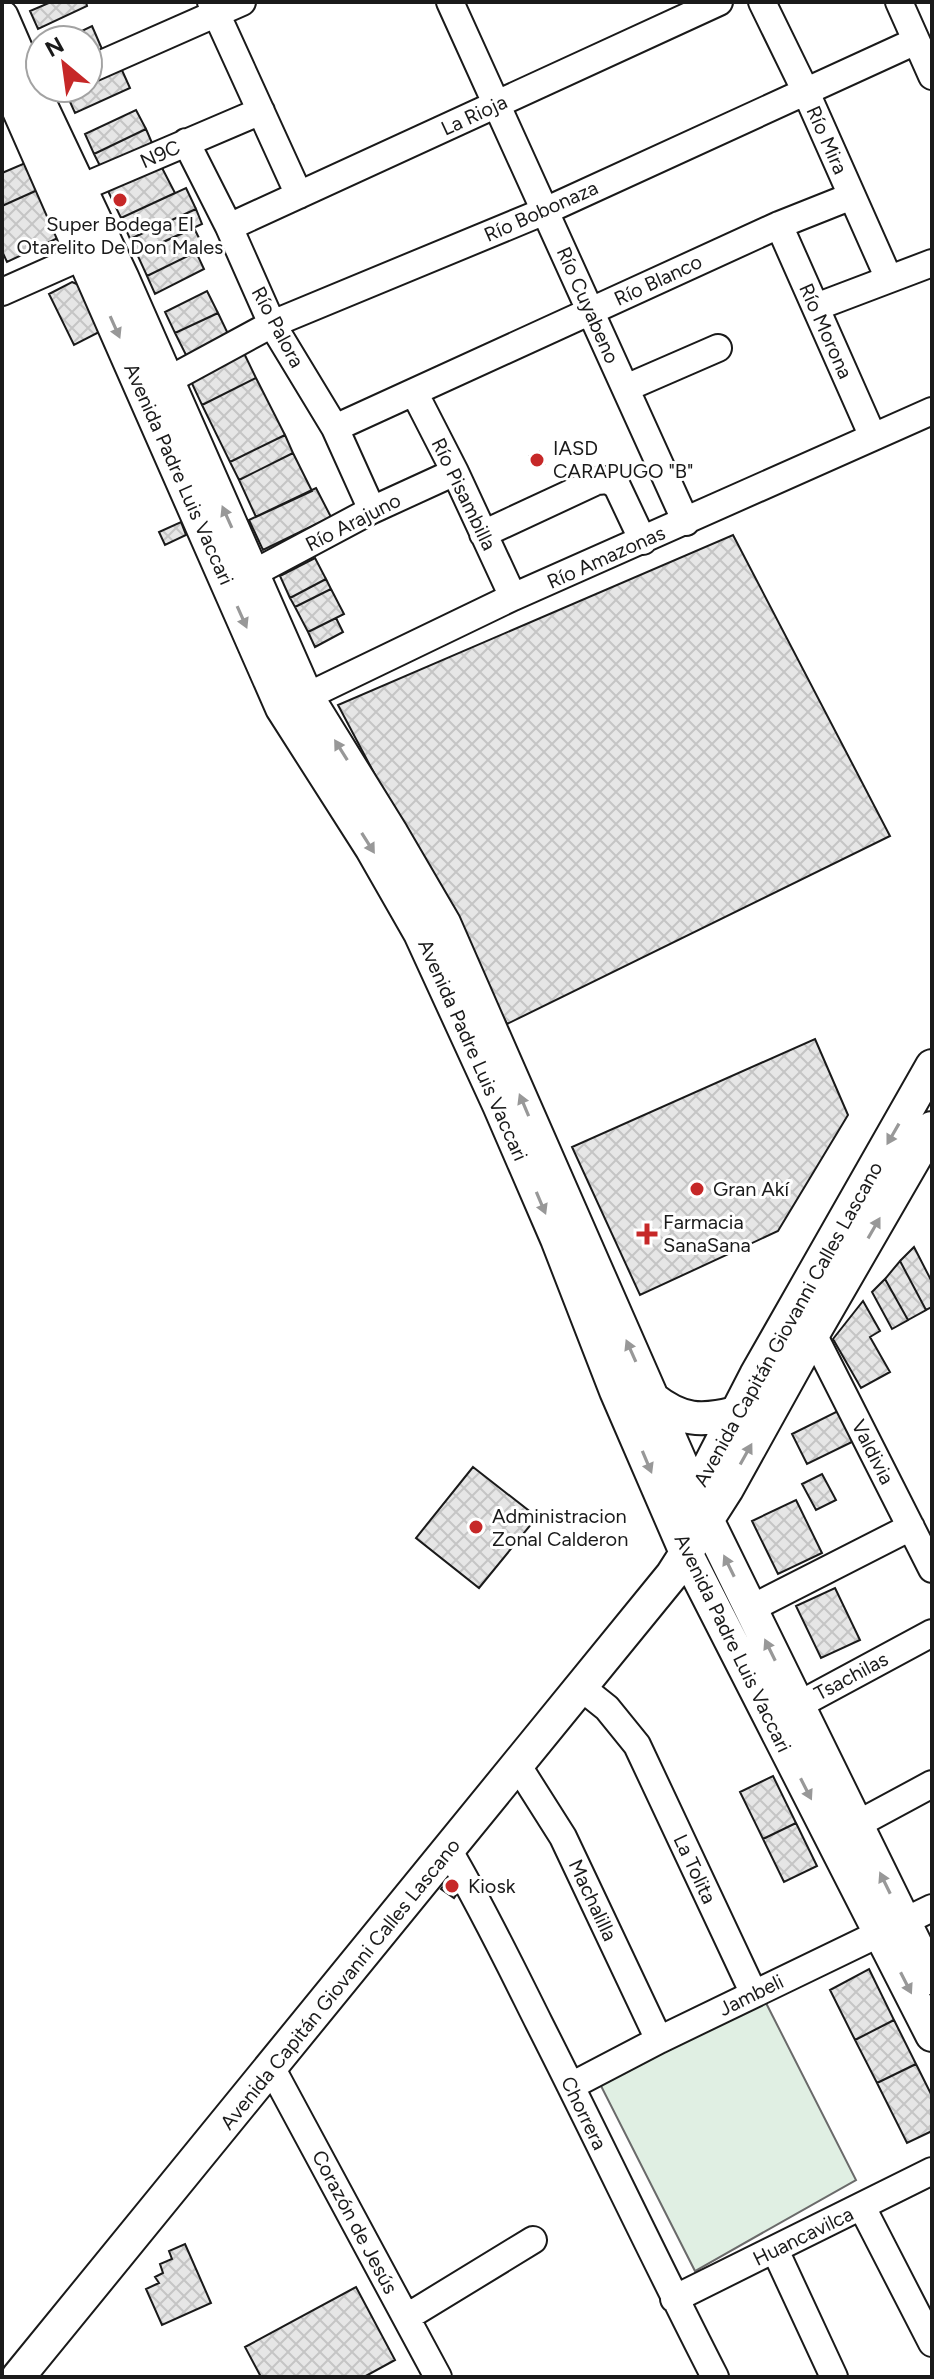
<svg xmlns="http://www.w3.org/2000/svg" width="934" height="2379" viewBox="0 0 934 2379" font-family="Figtree,sans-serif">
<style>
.park{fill:#e0efe3;stroke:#6a6a6a;stroke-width:2}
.building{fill:url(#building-cross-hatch);stroke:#1a1a1a;stroke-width:2}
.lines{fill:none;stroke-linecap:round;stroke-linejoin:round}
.minor-casing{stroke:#1a1a1a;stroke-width:30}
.major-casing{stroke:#1a1a1a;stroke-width:36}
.minor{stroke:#fff;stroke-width:26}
.major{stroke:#fff;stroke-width:32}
.oneway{fill:#989898}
.poi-dot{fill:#c62828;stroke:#fff;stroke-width:3}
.labels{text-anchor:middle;stroke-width:6;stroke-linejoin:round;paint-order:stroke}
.street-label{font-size:20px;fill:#1a1a1a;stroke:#fff}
.poi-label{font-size:20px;fill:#1a1a1a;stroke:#fff;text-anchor:start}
</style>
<defs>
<pattern id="building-cross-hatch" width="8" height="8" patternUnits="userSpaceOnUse" patternTransform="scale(2)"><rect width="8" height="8" fill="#e6e6e6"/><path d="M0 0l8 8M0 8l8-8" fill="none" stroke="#c5c5c5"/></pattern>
</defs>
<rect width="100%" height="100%" fill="#fff"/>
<path class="park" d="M765 2001 856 2180 695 2271 600 2084Z"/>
<path class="building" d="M51 2H86L87 6 38 29 30 11Z
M92 26 102 49 88 55V40H63Z
M121 68 130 88 75 113 66 93 77 88H88V83Z
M136 110 146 129 94 154 85 134Z
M146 129 155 150 104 174 94 154Z
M30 161 42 188 2 206V173Z
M160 164 175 193 121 218 107 189Z
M42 188 60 237 7 262 2 251V206Z
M186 188 196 209 130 239 121 218Z
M196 209 202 224 137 254 130 239Z
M194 228 204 248 147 276 137 254Z
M196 252 204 269 155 294 147 276Z
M72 282 84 287 105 329 74 345 49 294Z
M207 291 218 313 175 333 165 312Z
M218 313 230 338 188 359 175 333Z
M242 349 256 378 202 405 188 375Z
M256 378 285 435 230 462 202 405Z
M285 435 293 453 239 480 230 462Z
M539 452 544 464 535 467 530 456Z
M293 453 312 491 256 517 239 480Z
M316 488 331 517 263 550 249 520Z
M181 522 186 535 165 545 159 532Z
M733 535 890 836 507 1024 338 705Z
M315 558 326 579 290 598 280 576Z
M326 579 331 589 295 607 290 598Z
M331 589 344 614 308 632 295 607Z
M336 618 343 632 315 647 308 632Z
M815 1039 848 1115 778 1231 640 1295 572 1147Z
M914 1247 932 1282V1307L926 1310 900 1261Z
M900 1261 926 1310 908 1320 885 1279Z
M885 1279 908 1320 892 1329 872 1292Z
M863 1301 880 1331 870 1337 890 1372 861 1388 833 1339Z
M840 1410 856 1440 807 1464 792 1434Z
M473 1467 537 1517 479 1588 416 1538Z
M822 1474 836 1500 816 1510 802 1484Z
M796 1500 822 1553 778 1574 752 1521Z
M835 1588 860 1640 821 1658 796 1606Z
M773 1776 796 1823 763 1839 740 1792Z
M796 1823 817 1866 784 1882 763 1839Z
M451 1875 464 1884 454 1898 441 1889Z
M869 1969 894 2020 855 2040 830 1990Z
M894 2020 916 2064 877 2083 855 2040Z
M916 2064 932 2096V2131L907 2143 877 2083Z
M185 2244 211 2303 162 2325 146 2289 159 2283 155 2277 163 2273 160 2264 172 2259 169 2251Z
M356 2287 395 2360 364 2377H261L245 2347Z"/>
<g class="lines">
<g class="minor-casing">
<path id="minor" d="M211 2 299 195
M450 2 686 522
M762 2 805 90 889 279
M899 2 932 76
M88 70 242 2
M186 142 229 227 272 324 335 428 372 510
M62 196 261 111
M779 225 873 437
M229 227 719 2
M2 292 101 248
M816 307 932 263
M167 381 272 324 545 211 916 41
M626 388 718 348
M414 392 455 472 513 597
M335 428 779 225 852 196
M483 534 597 481 608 480 617 486 643 541
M252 574 372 510 455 472
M289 705 513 597 932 411
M813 1334 932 1569
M750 1609 911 1527
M582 1688 607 1708 637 1745 754 1994
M780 1715 932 1633
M518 1766 563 1837 659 2040
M856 1825 932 1784
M449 1851C482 1907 510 1965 539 2023 599 2141 655 2260 715 2377
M271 2067 438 2377
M571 2086 659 2040 932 1908
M862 2207 932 2343
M775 2250 834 2377
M674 2299 932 2171
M407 2317 533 2240"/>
</g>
<g class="major-casing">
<path id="major" d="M2 17 35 93 122 277 306 695 392 834 444 923 694 1493 932 1978
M2 72 282 708 372 849 420 933 499 1105 557 1239 616 1391 687 1555 932 2035
M652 1398C681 1421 701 1422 736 1413
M688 1507 756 1375 932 1066
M18 2377 672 1575 727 1489 813 1334 932 1128"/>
</g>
<use href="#minor" class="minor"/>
<use href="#major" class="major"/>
</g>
<defs><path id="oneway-solid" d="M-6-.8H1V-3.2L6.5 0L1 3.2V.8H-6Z" transform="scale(2)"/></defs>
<g class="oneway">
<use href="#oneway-solid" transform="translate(115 327) rotate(66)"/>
<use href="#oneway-solid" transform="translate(227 517) rotate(-114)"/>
<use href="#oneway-solid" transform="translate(242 617) rotate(66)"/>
<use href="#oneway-solid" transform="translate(341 750) rotate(-122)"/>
<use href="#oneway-solid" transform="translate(368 843) rotate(58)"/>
<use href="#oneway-solid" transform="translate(524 1105) rotate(-113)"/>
<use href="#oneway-solid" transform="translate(893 1134) rotate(120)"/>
<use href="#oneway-solid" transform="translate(541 1203) rotate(67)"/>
<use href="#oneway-solid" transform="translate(874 1228) rotate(-60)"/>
<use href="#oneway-solid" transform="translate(631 1351) rotate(-114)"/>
<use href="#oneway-solid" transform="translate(746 1454) rotate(-61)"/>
<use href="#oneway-solid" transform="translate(647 1462) rotate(67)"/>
<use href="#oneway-solid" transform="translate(729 1566) rotate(-116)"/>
<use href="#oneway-solid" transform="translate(770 1650) rotate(-116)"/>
<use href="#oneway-solid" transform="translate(806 1789) rotate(63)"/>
<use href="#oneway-solid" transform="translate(885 1883) rotate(-116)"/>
<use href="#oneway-solid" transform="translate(906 1983) rotate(63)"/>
</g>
<g class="poi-dot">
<circle cx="120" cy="200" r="8"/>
<circle cx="537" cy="460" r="8"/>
<circle cx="697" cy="1189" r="8"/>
<path d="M643 1222h8v8h8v8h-8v8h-8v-8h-8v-8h8z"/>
<circle cx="476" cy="1527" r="8"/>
<circle cx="452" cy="1886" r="8"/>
</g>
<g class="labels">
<g class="street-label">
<text transform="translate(474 115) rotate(-25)" y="7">La Rioja</text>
<text transform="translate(827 140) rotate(66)" y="7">Río Mira</text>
<text transform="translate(160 154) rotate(-24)" y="7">N9C</text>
<text transform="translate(541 211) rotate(-24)" y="7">Río Bobonaza</text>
<text transform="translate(658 280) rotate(-25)" y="7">Río Blanco</text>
<text transform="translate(588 305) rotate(66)" y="7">Río Cuyabeno</text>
<text transform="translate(278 327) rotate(62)" y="7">Río Palora</text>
<text transform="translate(826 331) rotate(66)" y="7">Río Morona</text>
<text transform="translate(179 474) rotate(66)" y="7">Avenida Padre Luis Vaccari</text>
<text transform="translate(464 494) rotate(64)" y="7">Río Pisambilla</text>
<text transform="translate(353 522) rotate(-27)" y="7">Río Arajuno</text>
<text transform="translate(606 557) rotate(-24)" y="7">Río Amazonas</text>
<text transform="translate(473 1050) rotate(66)" y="7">Avenida Padre Luis Vaccari</text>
<text transform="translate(788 1324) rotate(-61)" y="7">Avenida Capitán Giovanni Calles Lascano</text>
<text transform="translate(873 1452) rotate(63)" y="7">Valdivia</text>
<text transform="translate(733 1643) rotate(64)" y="7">Avenida Padre Luis Vaccari</text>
<text transform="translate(851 1676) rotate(-28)" y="7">Tsachilas</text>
<text transform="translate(695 1869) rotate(65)" y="7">La Tolita</text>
<text transform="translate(593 1900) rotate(65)" y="7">Machalilla</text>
<text transform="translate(340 1984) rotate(-51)" y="7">Avenida Capitán Giovanni Calles Lascano</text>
<text transform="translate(751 1995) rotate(-26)" y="7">Jambeli</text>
<text transform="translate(584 2113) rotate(64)" y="7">Chorrera</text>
<text transform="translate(355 2222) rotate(62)" y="7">Corazón de Jesús</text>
<text transform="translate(803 2236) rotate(-26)" y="7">Huancavilca</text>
</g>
<g class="poi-label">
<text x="120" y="231" text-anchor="middle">Super Bodega El<tspan x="120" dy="23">Otarelito De Don Males</tspan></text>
<text x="553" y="455">IASD<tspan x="553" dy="23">CARAPUGO "B"</tspan></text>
<text x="713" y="1196">Gran Akí</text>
<text x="663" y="1229">Farmacia<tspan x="663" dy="23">SanaSana</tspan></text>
<text x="492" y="1523">Administracion<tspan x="492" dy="23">Zonal Calderon</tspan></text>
<text x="468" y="1893">Kiosk</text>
</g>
</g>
<rect width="934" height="2379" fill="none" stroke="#1a1a1a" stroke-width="8"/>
<g transform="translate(64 64) rotate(331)"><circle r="38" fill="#ffffff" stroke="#a3a3a3" stroke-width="2"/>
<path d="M0-6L14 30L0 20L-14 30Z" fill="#c62828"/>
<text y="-12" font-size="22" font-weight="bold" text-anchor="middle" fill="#1a1a1a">N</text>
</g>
</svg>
